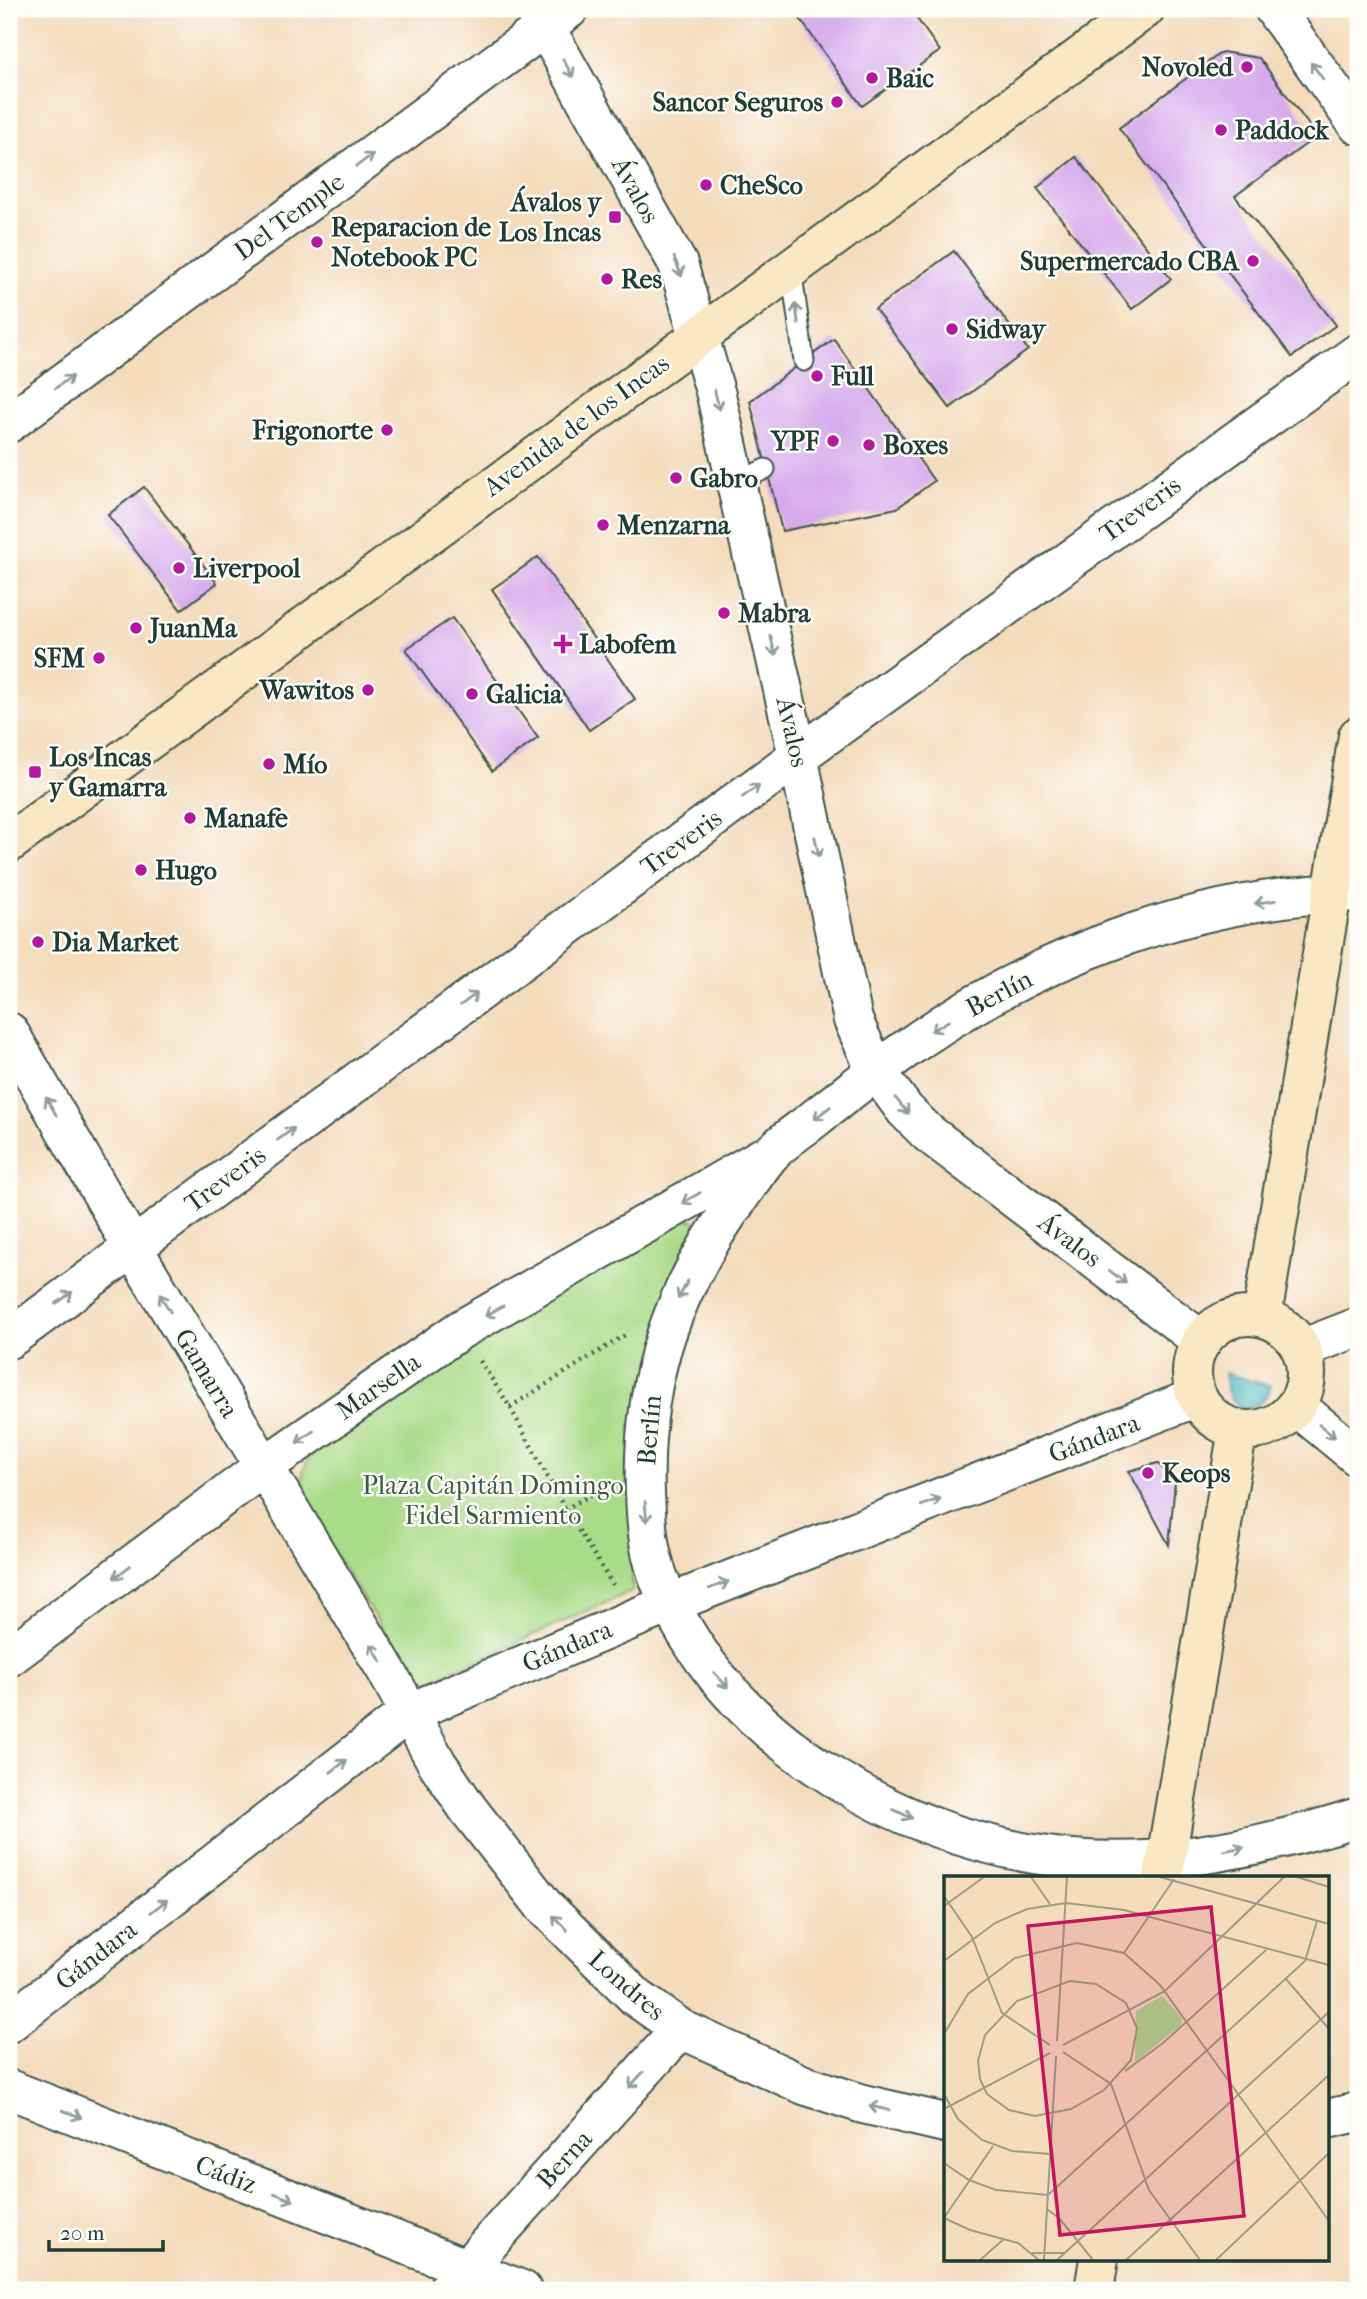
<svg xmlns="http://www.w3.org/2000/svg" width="1367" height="2299" viewBox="0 0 1367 2299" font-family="'IM FELL French Canon',serif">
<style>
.green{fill:#aadb89;stroke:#648c5e;stroke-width:2}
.water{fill:#49b7c2;stroke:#347a7b;stroke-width:2}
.building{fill:#d6aaed}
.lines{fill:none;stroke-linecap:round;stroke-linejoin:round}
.lane-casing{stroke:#3f5549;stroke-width:23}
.street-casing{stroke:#3f5549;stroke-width:42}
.secondary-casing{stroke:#3f5549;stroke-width:42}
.path{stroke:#3f5549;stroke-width:4.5;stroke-dasharray:2 5;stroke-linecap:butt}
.lane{stroke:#fff;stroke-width:19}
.street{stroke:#fff;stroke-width:38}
.secondary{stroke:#fae7c3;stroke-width:38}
.oneway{stroke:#8f9e9a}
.poi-dot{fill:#b5179e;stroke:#fdfcf7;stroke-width:2.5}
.labels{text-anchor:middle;stroke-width:5;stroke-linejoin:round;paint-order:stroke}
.poi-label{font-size:26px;font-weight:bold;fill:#1f3d34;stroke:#fdfcf7;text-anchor:start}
.street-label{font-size:26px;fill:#1f3d34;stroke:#fdfcf7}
.park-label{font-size:26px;fill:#3b5d45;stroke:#fdfcf7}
.inset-road{fill:none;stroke:#9f9c86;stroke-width:2}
.view{fill:#c2185b;fill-opacity:0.15;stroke:#c2185b;stroke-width:3.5}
.inset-edge{fill:none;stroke:#1f3d34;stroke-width:3.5}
</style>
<rect width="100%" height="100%" fill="#fdfcf7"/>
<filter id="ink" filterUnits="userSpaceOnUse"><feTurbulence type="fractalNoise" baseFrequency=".0143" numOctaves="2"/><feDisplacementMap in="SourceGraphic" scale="14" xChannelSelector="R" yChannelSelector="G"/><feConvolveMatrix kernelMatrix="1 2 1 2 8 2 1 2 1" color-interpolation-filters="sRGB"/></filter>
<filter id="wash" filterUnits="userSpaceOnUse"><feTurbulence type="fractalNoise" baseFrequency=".00686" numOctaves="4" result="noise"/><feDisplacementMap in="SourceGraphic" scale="28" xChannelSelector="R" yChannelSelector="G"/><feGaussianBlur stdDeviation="1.57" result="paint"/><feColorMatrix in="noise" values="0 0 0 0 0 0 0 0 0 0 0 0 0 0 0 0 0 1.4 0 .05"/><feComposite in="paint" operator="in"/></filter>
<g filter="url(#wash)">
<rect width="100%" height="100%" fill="#f4dcbd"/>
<path class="green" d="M681 1214 696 1222 701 1234 635 1484 632 1591 430 1681 407 1667 302 1503 303 1470 314 1449Z"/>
<path class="water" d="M1225 1373 1271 1386C1266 1401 1259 1405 1244 1409 1229 1401 1225 1389 1225 1373Z"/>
<g id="blocks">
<path class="building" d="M793 9H910L940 51 862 106Z
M1222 52 1259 58 1317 136 1235 196 1336 325 1292 357 1119 128Z
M1076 157 1171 279 1132 309 1037 188Z
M954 251 1028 350 950 408 875 309Z
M834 339 934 481 897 508 782 531 750 401Z
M144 487 217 583 181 610 108 515Z
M538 557 635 699 589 730 492 589Z
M452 618 538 738 492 771 406 649Z
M1158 1463 1175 1482 1169 1545 1129 1471Z"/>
</g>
</g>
<g filter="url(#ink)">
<use href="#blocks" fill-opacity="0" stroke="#3f5549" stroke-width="2"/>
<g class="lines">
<g class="lane-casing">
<path id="lane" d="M791 268 804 361
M736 483 765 469"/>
</g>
<g class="street-casing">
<path id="street" d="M535 9 678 264 716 395 798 756 853 1020 876 1071 905 1110 928 1133 1202 1341
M1274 9 1358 125
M9 423 569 9
M1358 892C1194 897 1031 958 899 1054 870 1075 842 1097 814 1119 799 1131 781 1142 769 1156 759 1168 750 1182 741 1195 673 1289 641 1376 645 1493 646 1515 647 1539 653 1560 659 1585 672 1609 685 1631 756 1750 899 1831 1034 1854 1143 1873 1254 1850 1358 1817
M9 1032 133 1248 386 1670 437 1763 468 1809 544 1906 637 1998 681 2029 804 2085 863 2104 945 2123
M9 1339 798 756 1358 353
M1301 1349 1358 1327
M1296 1406 1358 1457
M9 1657 263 1467 460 1330 761 1158
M9 2023 408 1713 669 1604 1197 1397
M9 2089 522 2290
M1327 2119 1358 2112
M447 2290 681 2029"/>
</g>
<g class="secondary-casing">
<path id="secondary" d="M9 843 1145 9
M1192 1373a57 57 0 1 1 114 0a57 57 0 1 1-114 0Z
M1262 1317 1358 736
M1163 1877 1238 1429
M1094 2290 1099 2259"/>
</g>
<path class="path" d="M480 1361 510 1407 565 1509 613 1585
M510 1407 625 1335
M565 1509 607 1486"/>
<use href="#lane" class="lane"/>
<use href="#street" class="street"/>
<use href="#secondary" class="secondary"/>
</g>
<defs><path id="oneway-shaft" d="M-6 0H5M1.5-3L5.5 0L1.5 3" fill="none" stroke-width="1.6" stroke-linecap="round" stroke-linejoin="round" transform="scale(1.75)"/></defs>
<g class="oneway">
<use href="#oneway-shaft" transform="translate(568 68) rotate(61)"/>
<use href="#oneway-shaft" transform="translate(1317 71) rotate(-126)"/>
<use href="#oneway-shaft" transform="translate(365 160) rotate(-36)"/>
<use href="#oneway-shaft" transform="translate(678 267) rotate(68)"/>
<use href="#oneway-shaft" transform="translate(797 314) rotate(-98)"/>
<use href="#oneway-shaft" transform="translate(64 382) rotate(-36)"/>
<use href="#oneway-shaft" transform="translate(717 400) rotate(76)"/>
<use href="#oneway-shaft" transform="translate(773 646) rotate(77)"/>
<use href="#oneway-shaft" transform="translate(751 791) rotate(-36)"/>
<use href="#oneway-shaft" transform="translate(817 847) rotate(78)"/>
<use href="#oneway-shaft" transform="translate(1265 902) rotate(171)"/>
<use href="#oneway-shaft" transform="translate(469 999) rotate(-36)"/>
<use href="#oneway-shaft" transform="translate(940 1026) rotate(149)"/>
<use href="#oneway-shaft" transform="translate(51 1106) rotate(-120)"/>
<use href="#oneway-shaft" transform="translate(902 1106) rotate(51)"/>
<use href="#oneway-shaft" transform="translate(822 1113) rotate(142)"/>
<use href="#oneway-shaft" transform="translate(286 1134) rotate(-36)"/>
<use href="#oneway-shaft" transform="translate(691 1198) rotate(150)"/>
<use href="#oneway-shaft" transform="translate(1118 1277) rotate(37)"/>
<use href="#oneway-shaft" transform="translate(683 1290) rotate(118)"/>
<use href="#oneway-shaft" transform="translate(64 1298) rotate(-36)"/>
<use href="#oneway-shaft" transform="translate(165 1303) rotate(-121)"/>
<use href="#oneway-shaft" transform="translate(494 1311) rotate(150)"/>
<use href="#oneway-shaft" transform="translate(1327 1431) rotate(39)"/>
<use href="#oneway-shaft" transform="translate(305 1437) rotate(145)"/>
<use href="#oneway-shaft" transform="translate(931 1502) rotate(-21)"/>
<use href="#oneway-shaft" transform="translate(646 1512) rotate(85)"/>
<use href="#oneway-shaft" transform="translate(122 1572) rotate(143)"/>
<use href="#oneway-shaft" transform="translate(719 1585) rotate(-21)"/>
<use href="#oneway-shaft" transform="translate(376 1653) rotate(-121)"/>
<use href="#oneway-shaft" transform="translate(721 1680) rotate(48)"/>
<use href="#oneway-shaft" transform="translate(339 1766) rotate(-38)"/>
<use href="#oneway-shaft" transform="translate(903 1814) rotate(25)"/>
<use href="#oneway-shaft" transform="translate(1234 1849) rotate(-10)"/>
<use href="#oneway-shaft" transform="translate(159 1906) rotate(-38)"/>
<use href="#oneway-shaft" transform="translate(560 1923) rotate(-134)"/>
<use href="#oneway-shaft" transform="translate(636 2080) rotate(132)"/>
<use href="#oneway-shaft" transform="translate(879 2108) rotate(-167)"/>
<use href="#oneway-shaft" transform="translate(72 2114) rotate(21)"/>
<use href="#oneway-shaft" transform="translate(284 2197) rotate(21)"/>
</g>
</g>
<g class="poi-dot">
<circle cx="1247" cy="67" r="7"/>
<circle cx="872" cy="78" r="7"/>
<circle cx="837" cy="102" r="7"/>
<circle cx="1221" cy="130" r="7"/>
<circle cx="706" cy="185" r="7"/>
<rect x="608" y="210" width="14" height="14" rx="3.5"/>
<circle cx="317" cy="242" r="7"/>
<circle cx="1253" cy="261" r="7"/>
<circle cx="607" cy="279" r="7"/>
<circle cx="952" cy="329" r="7"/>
<circle cx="817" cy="376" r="7"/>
<circle cx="387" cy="430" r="7"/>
<circle cx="833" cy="441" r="7"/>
<circle cx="869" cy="445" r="7"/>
<circle cx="676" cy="478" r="7"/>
<circle cx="603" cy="525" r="7"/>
<circle cx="179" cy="568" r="7"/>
<circle cx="724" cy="613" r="7"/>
<circle cx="136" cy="628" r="7"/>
<path d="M559.5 633.5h7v7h7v7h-7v7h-7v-7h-7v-7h7z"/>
<circle cx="99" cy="658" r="7"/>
<circle cx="368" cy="690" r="7"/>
<circle cx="472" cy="694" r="7"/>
<circle cx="269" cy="764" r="7"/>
<rect x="28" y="765" width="14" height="14" rx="3.5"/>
<circle cx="190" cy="818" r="7"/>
<circle cx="141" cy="870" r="7"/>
<circle cx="38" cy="942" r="7"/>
<circle cx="1148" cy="1473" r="7"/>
</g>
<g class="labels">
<g class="poi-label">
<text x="1233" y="76" text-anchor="end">Novoled</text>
<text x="886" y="87">Baic</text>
<text x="823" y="111" text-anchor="end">Sancor Seguros</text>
<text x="1235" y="139">Paddock</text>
<text x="720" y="194">CheSco</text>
<text x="601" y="211" text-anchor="end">Ávalos y<tspan x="601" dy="30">Los Incas</tspan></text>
<text x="331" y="236">Reparacion de<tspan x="331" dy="30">Notebook PC</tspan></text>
<text x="1239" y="270" text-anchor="end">Supermercado CBA</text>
<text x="621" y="288">Res</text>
<text x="966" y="338">Sidway</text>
<text x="831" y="385">Full</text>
<text x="373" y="439" text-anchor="end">Frigonorte</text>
<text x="819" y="450" text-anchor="end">YPF</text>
<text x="883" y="454">Boxes</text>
<text x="690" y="487">Gabro</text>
<text x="617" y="534">Menzarna</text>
<text x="193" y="577">Liverpool</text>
<text x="738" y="622">Mabra</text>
<text x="150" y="637">JuanMa</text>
<text x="579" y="653">Labofem</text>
<text x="85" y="667" text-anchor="end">SFM</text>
<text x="354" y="699" text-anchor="end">Wawitos</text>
<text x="486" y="703">Galicia</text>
<text x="49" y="766">Los Incas<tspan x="49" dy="30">y Gamarra</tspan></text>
<text x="283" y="773">Mío</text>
<text x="204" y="827">Manafe</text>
<text x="155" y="879">Hugo</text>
<text x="52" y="951">Dia Market</text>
<text x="1162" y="1482">Keops</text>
</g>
<g class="street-label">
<text transform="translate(636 190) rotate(61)" y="9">Ávalos</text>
<text transform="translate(289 216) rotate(-36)" y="9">Del Temple</text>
<text transform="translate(576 425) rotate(-36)" y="9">Avenida de los Incas</text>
<text transform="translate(1140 509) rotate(-36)" y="9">Treveris</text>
<text transform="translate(793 732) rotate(77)" y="9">Ávalos</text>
<text transform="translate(681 842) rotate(-36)" y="9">Treveris</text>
<text transform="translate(999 993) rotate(-28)" y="9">Berlín</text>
<text transform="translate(225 1179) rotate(-36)" y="9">Treveris</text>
<text transform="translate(1070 1240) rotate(37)" y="9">Ávalos</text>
<text transform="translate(207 1373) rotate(59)" y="9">Gamarra</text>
<text transform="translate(378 1386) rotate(-35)" y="9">Marsella</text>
<text transform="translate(649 1430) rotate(-85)" y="9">Berlín</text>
<text transform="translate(1094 1438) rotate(-21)" y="9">Gándara</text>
<text transform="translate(567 1646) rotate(-23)" y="9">Gándara</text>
<text transform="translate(96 1955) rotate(-38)" y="9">Gándara</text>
<text transform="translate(627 1985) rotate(41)" y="9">Londres</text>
<text transform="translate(564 2159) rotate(-48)" y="9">Berna</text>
<text transform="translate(226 2174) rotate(21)" y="9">Cádiz</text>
</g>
<g class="park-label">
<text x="493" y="1494">Plaza Capitán Domingo<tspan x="493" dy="30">Fidel Sarmiento</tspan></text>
</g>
</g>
<g transform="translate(944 1876)">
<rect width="385" height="385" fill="#f4dcbd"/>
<path d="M218 120 238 142 237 149 191 186 192 135Z" fill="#aadb89"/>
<path class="inset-road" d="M87 1 106 28M216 1 385 48M353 1 385 11M0 20 28 61 58 137 106 169M0 30 40 1M180 77 230 3M0 85 51 47 83 33 122 27 180 34 385 89M342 103 385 153M126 105 152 108 182 127 193 152 187 184 160 214 127 233 91 240 65 234 43 218 36 203 34 185 41 159 73 125ZM0 158 24 118 71 82 133 67 180 77 216 109 385 345M113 165 123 1M119 169 221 115 340 1M119 176 167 208 205 314 256 384M181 195 219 167 322 74M0 218 14 243 38 264 68 275 106 278M0 233 106 177M0 287 25 304 52 314 104 319 361 85 373 45M103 333 116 343 149 384M0 342 26 354 74 367 95 384M0 342 49 270M88 377H120M36 384 60 363M100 384 112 180M113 384 385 136M182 384 385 199M272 384 385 277"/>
<path class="view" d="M267 31 300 340 116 359 84 50Z"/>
<rect width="385" height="385" class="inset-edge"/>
</g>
<rect width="1367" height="2299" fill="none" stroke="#fdfcf7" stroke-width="35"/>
<path d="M49 2240v10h114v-10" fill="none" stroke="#1f3d34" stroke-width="3.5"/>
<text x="60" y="2240" font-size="21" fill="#1f3d34" stroke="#fdfcf7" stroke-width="5" paint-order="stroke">20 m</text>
</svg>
